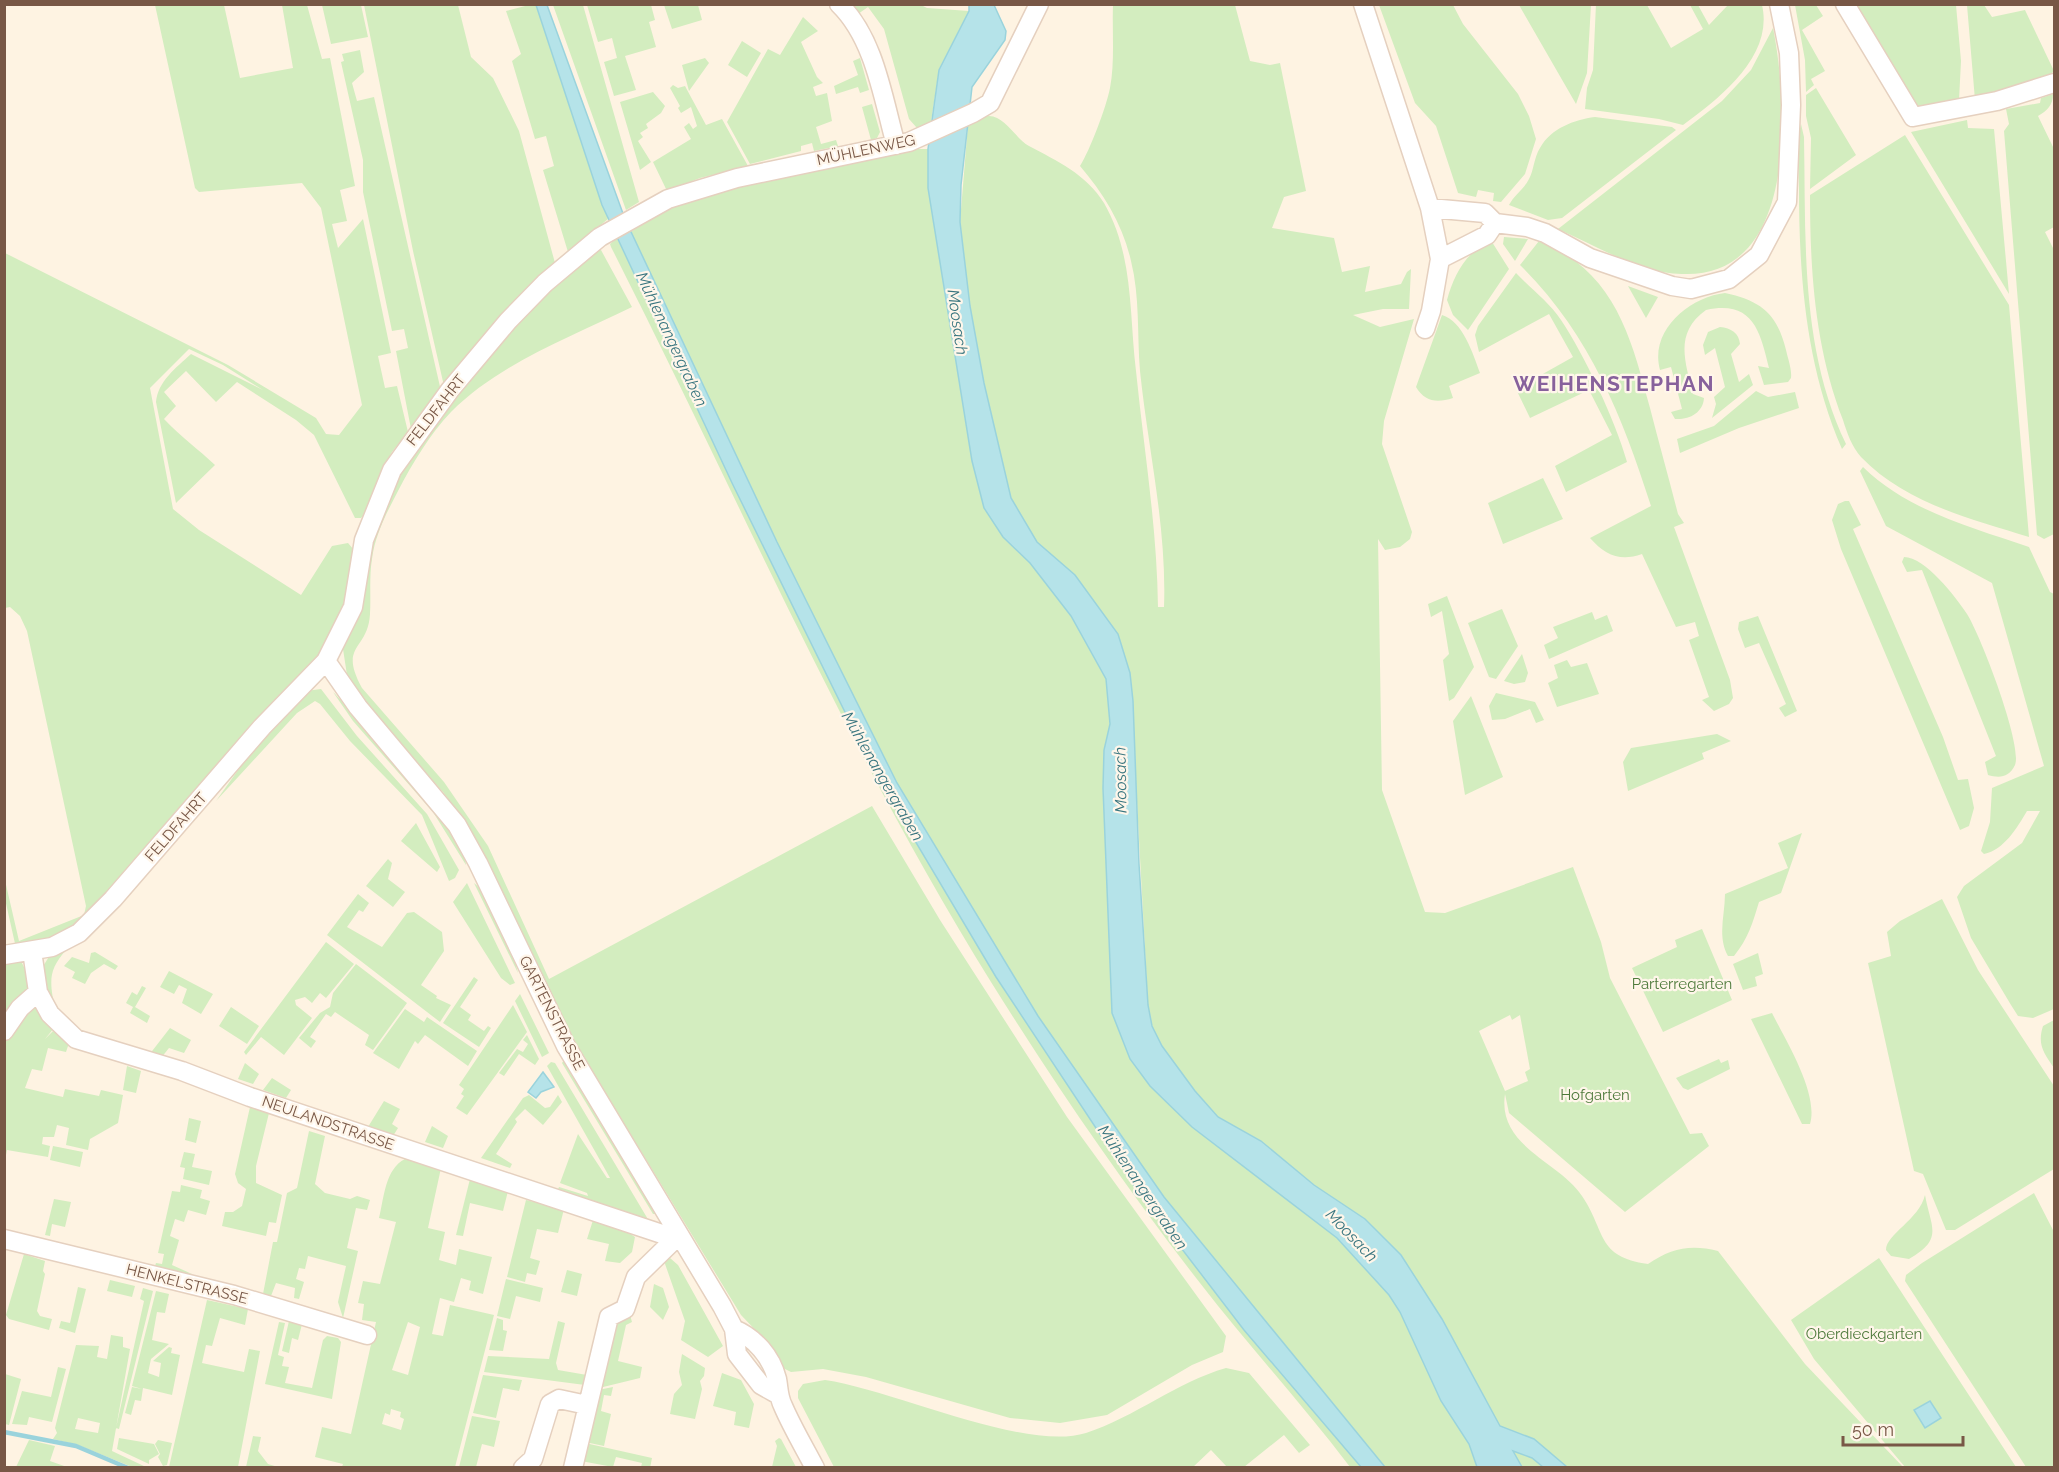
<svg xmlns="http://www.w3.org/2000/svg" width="2059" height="1472" viewBox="0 0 2059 1472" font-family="Raleway,sans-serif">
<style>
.green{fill:#d3edbf;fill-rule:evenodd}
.water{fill:#b5e3e9;stroke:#9ad3dc;stroke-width:1.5}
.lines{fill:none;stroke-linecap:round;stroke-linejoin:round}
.stream{stroke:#9ad3dc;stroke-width:4.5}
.minor-casing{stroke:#e5d0bf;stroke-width:21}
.minor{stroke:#fff;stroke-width:18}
.labels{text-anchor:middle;stroke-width:4.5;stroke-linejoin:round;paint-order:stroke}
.street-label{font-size:15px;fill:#785746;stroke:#fff6ea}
.park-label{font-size:15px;fill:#4e7a3b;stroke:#fff6ea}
.water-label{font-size:16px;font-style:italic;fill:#38757f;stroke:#fff6ea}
.district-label{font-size:21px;font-weight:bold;letter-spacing:1.5px;fill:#87619c;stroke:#fff6ea}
</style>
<rect width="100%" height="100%" fill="#fef3e2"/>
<path class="green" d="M1596 4 1647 5 1671 48 1703 29 1690 5H1698L1709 25 1728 5H1762C1774 56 1720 98 1683 125L1659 119 1585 109 1587 88 1593 70Z
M155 5H224L240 78 293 68 282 5H307L322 59 330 58 355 186 340 190 347 221 332 224 338 248 363 219 391 353 378 356 385 388 397 386 408 432C403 439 397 445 392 452 383 466 370 510 361 518H355L314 435 296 420 237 382 216 402 186 371 164 392 176 406 164 419C181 437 198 449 215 465L176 503 156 402C158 381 176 368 191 354L263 390 223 365 189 349 150 388 173 509 199 530 301 595 332 546 348 543 354 550 349 599 326 647 110 895 69 933 16 948 5 899 4 876 19 941 84 915 86 906 27 631 20 616 10 607 5 608V253L228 365 316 418 326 434 339 435 362 405 321 208 302 183 199 192 195 188Z
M322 5H361L368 37 331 44Z
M364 5H458L471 57 493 78 519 131 555 263 444 386 413 251Z
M529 5H536L608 219 568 252 543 170 554 166 546 136 535 139 512 61 521 54 506 11Z
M553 5H583L639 202 626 210Z
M615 5H651L655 20 649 22 656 47 625 56 636 90 614 96 604 62 617 58 612 38 598 42 587 5Z
M664 5H698L702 20 672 29Z
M849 5H921L927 8 969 11 939 69 931 122 917 128 909 119 884 29 868 7 858 14Z
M1113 5H1235L1250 61 1270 65 1280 63 1306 191 1284 197 1272 228 1334 238 1342 272 1370 266 1365 292 1401 284 1407 272 1411 269 1409 309H1383L1353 315 1380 327 1414 319 1384 421 1382 444 1412 532 1410 539 1400 547 1385 550 1378 539 1382 790 1425 912 1445 913 1573 867 1601 942 1610 978 1690 1134 1702 1133 1709 1146 1625 1212 1509 1113 1505 1094C1497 1147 1559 1161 1582 1196 1606 1231 1596 1257 1648 1264 1671 1248 1691 1244 1718 1251L1805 1364 1903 1467H1522L1442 1319 1401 1255 1365 1219 1314 1185 1261 1141 1218 1117 1195 1091 1162 1046 1152 1026 1148 1005 1130 673 1118 634 1075 575 1037 542 1011 498 984 383 970 306 960 222 968 124C974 122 983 116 989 116 1005 116 1016 139 1029 146 1057 161 1086 174 1104 203 1134 255 1129 314 1136 371 1144 450 1157 527 1158 607H1164C1167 528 1148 449 1140 371 1137 334 1140 297 1131 261 1123 225 1104 194 1080 166 1090 150 1106 108 1110 88 1115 62 1112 32 1113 5ZM1510 1015 1512 1020 1520 1015 1530 1069 1525 1072 1528 1081 1505 1091 1479 1031Z
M1379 5H1453L1463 24 1518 94 1529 116 1536 139 1525 174 1501 202 1493 201 1494 193 1478 190 1476 197 1458 193 1436 126 1415 103Z
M1519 5H1591L1587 73 1576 104Z
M1795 5H1816L1823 16 1802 30 1825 71 1811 79 1814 85 1806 92 1805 60Z
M1855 5H1956L1961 61 1959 100 1918 107Z
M1967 5H1984L1992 17 2025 10 2054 71 2051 74 2053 81 1975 100Z
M803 17 818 31 801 42 817 77 823 83 813 87 816 96 827 93 832 121 816 127 821 144 836 140 838 146 814 151 812 143 801 146V151L750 164 727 122 768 49 780 55Z
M1773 28C1788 103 1799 279 1682 274 1639 273 1597 246 1558 229L1722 101 1751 70Z
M742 41 761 53 747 77 728 65Z
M360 50 364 72 352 83 357 101 374 97 441 391 411 429 396 351 408 348 404 329 392 331 363 192V160L341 62 344 61 342 54Z
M705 58 709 63 689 91 682 65Z
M860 58 869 90 860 93 858 87 836 94 834 86 858 75 853 61Z
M673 85 678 88 685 86 706 125 722 119 748 166 700 178 667 191 653 162 691 139 684 127 689 123 693 129 697 126 691 107 681 113 678 108 680 106 670 88Z
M1816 88 1856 155 1810 189 1811 138 1806 116V95Z
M653 92 665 106 661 113 646 124 648 128 640 133 643 137 638 141 651 162 640 170 620 102Z
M2053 94C2053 105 2047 111 2038 116L2054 149V227L2045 232 2054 250V534L2044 539 2037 535 2004 131 2009 124 2006 109 2040 103 2041 98Z
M872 104 880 132 877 138 871 140 862 107Z
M1595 117 1672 127 1676 130 1562 218 1548 220 1509 205C1514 195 1524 189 1529 179 1534 170 1534 157 1540 148 1551 128 1574 120 1595 117Z
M1967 120 1968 128 1994 129 2009 294 1911 132Z
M1801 124 1804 137C1806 241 1800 348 1846 444L1842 449C1806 366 1799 277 1799 188 1799 168 1796 144 1801 124Z
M1905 135 2009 305 2029 537C1971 519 1905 503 1861 457 1852 447 1847 433 1843 420 1815 348 1810 271 1810 195Z
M918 149H928V188L972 461 1003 537 1030 563 1071 616 1106 679 1110 724 1104 750 1103 788 1112 1013 1130 1059 1150 1086 1192 1127 1337 1238 1389 1295 1400 1312 1441 1401 1469 1444 1477 1467H1385L1164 1197 1038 1016 897 783 777 542 631 232 656 212 745 183Z
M1504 237 1528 239 1515 261 1503 244Z
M617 238 877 777 996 977 1139 1193 1244 1330 1361 1467H1350C1302 1404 1249 1346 1200 1283 1125 1187 1056 1086 991 982 845 747 736 493 611 247L610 244Z
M1539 241C1615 271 1631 337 1650 408 1659 443 1669 479 1678 514L1684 523 1674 527 1730 680 1733 698 1729 704 1714 711 1702 700 1709 697 1689 640 1699 636 1695 622 1676 627 1642 554C1620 562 1605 555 1590 538L1651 506C1622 415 1589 333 1520 265Z
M1492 242 1509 269 1468 330 1453 315 1447 300C1454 275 1466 250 1492 242Z
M601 250 632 307C571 337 500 363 451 412 430 434 412 464 398 491 387 512 375 535 372 559 369 577 371 595 370 614 368 651 338 644 362 688L444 782 488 846 549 979 872 806 940 920 1067 1117 1226 1336 1223 1352 1192 1365 1107 1415 1060 1423 1010 1418 866 1377 823 1369 791 1372 781 1367 767 1342 741 1315 587 1063 564 1022 463 819 443 792 375 717 355 689 347 675 343 649 370 539 385 498 420 440 517 321 590 252Z
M1516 273C1531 289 1549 302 1561 320 1584 354 1616 422 1627 462L1566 492 1555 466 1612 435 1589 390 1530 418 1516 389 1573 357 1549 314 1479 352 1475 335 1478 326Z
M1628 286 1658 297 1646 318Z
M1725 293C1762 301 1777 314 1786 350 1788 359 1792 369 1791 378L1788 382 1764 385 1758 366 1769 368C1760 331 1753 300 1706 310 1674 333 1685 361 1693 394L1704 398C1703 413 1689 420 1675 419L1671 412 1682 409 1671 367 1660 370C1649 330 1690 297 1725 293Z
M1442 315C1463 321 1473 354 1480 373L1449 386 1453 398C1437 403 1425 402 1416 387Z
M1720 327C1731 328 1739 333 1740 344L1731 354 1739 382 1749 374 1753 385 1712 418 1716 404 1714 397 1725 387 1715 348 1705 355 1703 345 1708 332Z
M1756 391 1768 397 1795 392 1799 408 1739 428 1680 453 1677 439 1714 426Z
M1863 467C1908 511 1971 527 2029 547L2050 592 2054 594V1009L2033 1018 2018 1016 2011 1005 1971 938 1957 897 1964 886 2022 843 2040 811H2027C2017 828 2004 850 1984 854L1981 851 1990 822 1992 788 2044 766 1992 583 1886 526 1860 471Z
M1543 478 1563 519 1503 544 1488 503Z
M1845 501H1849L1861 525 1853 529 1943 737 1958 780 1968 779 1974 808 1969 826 1960 830 1841 549 1832 520 1838 504Z
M1904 557C1925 557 1956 597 1967 614 1980 634 2023 745 2015 765 2009 778 1999 778 1988 775L1985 762 1996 756 1922 570 1907 572 1902 562Z
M1447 596 1474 667 1454 698 1449 701 1443 660 1449 654 1442 611 1431 617 1428 604Z
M1502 609 1518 646 1496 679 1489 677 1468 623Z
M1592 612 1595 620 1607 615 1613 631 1549 659 1544 645 1558 638 1553 627Z
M1758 616 1797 711 1785 717 1779 708 1786 704 1759 643 1745 648 1738 629 1739 622Z
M1522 654 1528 673 1525 682 1514 684 1504 681Z
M1567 660 1571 667 1587 663 1599 694 1557 707 1548 683 1558 678 1554 665Z
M321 689 357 736 427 814 459 870 455 878 449 881 422 815 350 741 320 704 315 701 297 713 216 801 263 735 306 691Z
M333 692C356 715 467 840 466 865L433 812 353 721Z
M1496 693 1535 702 1544 720 1536 723 1530 709 1505 719 1492 720 1489 706Z
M1471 696 1503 777 1465 795 1453 721Z
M1717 734 1731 741 1702 753 1704 759 1628 791 1623 762 1631 748Z
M416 823 440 867 437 872 401 841Z
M1802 833 1781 893 1759 902C1753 922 1748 939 1734 956H1728C1717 936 1725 915 1725 894L1788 868 1778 843Z
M388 859 392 863 388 879 405 892 393 907 366 886Z
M467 883 515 983 510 985 501 978 453 902Z
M474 883C489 894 514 954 518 973Z
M358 894 369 903 363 912 359 910 347 927 382 947 407 913 414 912 442 932 444 951 421 985 437 996 436 998 451 1005 440 1022 327 935Z
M1942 899 1978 970 2054 1086V1169L1955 1230H1946L1923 1174 1914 1171 1868 963 1891 956 1887 932 1900 921Z
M1702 929 1732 1000 1663 1032 1632 968 1677 947 1675 940Z
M326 942 354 964 326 998 320 993 312 1003 305 997 295 1000 296 1005 312 1018 284 1055 261 1037 246 1055 244 1052Z
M67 949C47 971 50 982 55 1010L47 995 42 968 50 955Z
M95 952 118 966 115 970 104 964 91 973 85 984 72 978 75 972 64 966 72 957 89 963 91 953Z
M1758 953 1763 974 1755 977 1757 986 1743 990 1733 964Z
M19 957 54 1028 45 1039 55 1029 69 1043 66 1052 48 1048 42 1071 32 1069 25 1088 63 1097 65 1089 99 1096 101 1090 123 1095 118 1123 90 1139 88 1150 66 1145 69 1128 57 1125 54 1137H43L42 1144 50 1146 48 1157 7 1150 5 1160V960Z
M356 964 407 1003 373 1050 365 1045 369 1035 335 1012 331 1017 326 1014 310 1037 316 1041 311 1048 299 1038 320 1013 330 1007 333 993Z
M169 971 213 994 201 1014 182 1003 187 989 179 985 174 994 160 987Z
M474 977 478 980 460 1007 471 1015 468 1020 484 1031 488 1026 491 1028 479 1047 443 1023Z
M142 986 146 988 135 1007 150 1016 147 1023 130 1013 133 1007 126 1003 132 992 137 995Z
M520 994 549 1053 542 1057 515 1001Z
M513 1005 527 1032 467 1115 456 1108 464 1096 461 1094 464 1089 459 1085Z
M231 1007 259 1026 247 1044 219 1026Z
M405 1009 424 1022 427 1017 477 1051 468 1066 425 1035 418 1044 415 1041 399 1069 373 1053Z
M1772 1013C1786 1041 1819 1094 1810 1124H1802L1751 1019Z
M2054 1020V1068C2044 1053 2037 1045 2043 1026Z
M170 1028 191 1040 184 1053 169 1048 161 1058 149 1055Z
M527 1035 539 1059 535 1065 519 1054 504 1076 499 1073 517 1049 523 1052 528 1044 523 1040Z
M1719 1059 1721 1063 1728 1060 1730 1069 1688 1090 1683 1088 1676 1078Z
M564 1060 656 1212V1214H653L562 1063Z
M551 1062 555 1063 649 1221 557 1192 559 1187 588 1196 587 1193 560 1183 578 1134 607 1178H610L547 1066Z
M245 1063 259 1074 253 1084 238 1079Z
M127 1066 141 1071 136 1093 123 1090Z
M272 1078 291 1090 286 1098 263 1090Z
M529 1095 545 1108 550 1107 558 1095 562 1102 543 1125 525 1109 515 1119 517 1122 496 1154 512 1164 510 1168 481 1158 523 1098Z
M384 1101 400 1109 392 1124 398 1128 393 1136 368 1127Z
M250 1107 269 1113 256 1166V1183L282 1195 276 1223 269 1222 266 1236 222 1226 225 1212H233L242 1206 246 1189 238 1183 235 1174Z
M189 1118 201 1121 196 1143 185 1140Z
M432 1126 448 1136 443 1148 425 1142Z
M309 1131 325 1136 315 1184 325 1193 350 1199 357 1196 370 1200 367 1210 356 1208 347 1248 358 1251 343 1318 338 1302 346 1266 308 1256 305 1269 299 1268 296 1279 304 1282 299 1299 294 1298 295 1288 276 1283 271 1296 263 1294 273 1242H277L287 1193 297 1188Z
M53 1146 83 1152 80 1167 50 1160Z
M184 1152 195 1154 192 1167 212 1171 209 1185 183 1179 185 1168 180 1167Z
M405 1159 441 1168 428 1228 445 1232 439 1260 456 1265 459 1249 492 1257 483 1294 469 1290 471 1281 461 1278 454 1302 440 1298 432 1334 443 1336 450 1305 494 1315 455 1467H342L343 1464 315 1457 322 1427 351 1434 376 1322 362 1320 364 1304 358 1303 363 1281 380 1284 396 1222 379 1218C384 1198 385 1169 405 1159ZM408 1322 420 1327 408 1375 392 1370ZM391 1409 401 1412 400 1417 404 1419 401 1430 382 1424 385 1413 390 1415Z
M470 1179 508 1191 503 1211 470 1203 463 1236 456 1235Z
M181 1185 202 1190 200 1198 210 1201 206 1215 188 1210 184 1222 175 1219 170 1236 179 1240 172 1265 192 1274 154 1269 156 1263 162 1264 164 1254 158 1253 172 1191 180 1192Z
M2034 1193 2054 1232V1467H2026L1905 1281 1906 1275 1922 1263Z
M1925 1195C1931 1228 1944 1239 1909 1259L1891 1256 1886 1250C1886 1234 1919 1220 1925 1195Z
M54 1199 71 1202 65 1227 52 1224 50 1236 45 1235Z
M526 1200 564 1209 558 1233 537 1229 530 1258 540 1261 536 1275 527 1273 525 1282 507 1277Z
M594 1217 620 1227 635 1237 632 1252 620 1263 605 1261 609 1244 587 1239Z
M24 1254 45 1261 43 1271 45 1274 37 1311 40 1316 52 1319 49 1330 9 1319 6 1315Z
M670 1258 678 1265 723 1346 708 1357 681 1340 685 1321 664 1261Z
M1879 1258 2016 1467H1905L1814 1359 1791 1320Z
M567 1270 582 1274 577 1296 561 1292Z
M506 1279 543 1288 540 1302 516 1296 510 1319 497 1316Z
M110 1280 135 1286 132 1297 107 1291Z
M654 1284 663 1288 669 1307 663 1320 650 1307Z
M78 1287 86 1289 75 1333 59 1328 61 1321 70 1323Z
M143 1288 153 1291 119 1429 116 1428 144 1301 140 1299Z
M156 1291 169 1294 165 1313 157 1312 152 1340 169 1344 151 1359 148 1373 159 1377 161 1363 153 1361 169 1347 172 1348 171 1353 180 1355 172 1395 143 1388 141 1401 135 1400 131 1415 125 1413 132 1387 142 1389 132 1386Z
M207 1300 248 1309 245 1325 220 1318 212 1346 206 1345 202 1363 244 1372 249 1349 260 1351 238 1467H169Z
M630 1315 632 1322 626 1325 618 1361 642 1367 640 1378 599 1388 614 1326Z
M497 1318 503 1320V1330L507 1331 503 1351 489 1350Z
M289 1321 302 1324 298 1340 292 1338 289 1353 282 1351Z
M558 1321 565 1323 556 1363 558 1370 587 1375 585 1385 484 1372 488 1356 549 1359Z
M279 1322 285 1323 278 1355 284 1357 282 1366 289 1367 285 1383 312 1388 323 1340 327 1336 338 1338 341 1342 332 1399 265 1384Z
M111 1335 123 1337V1347L130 1349 112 1451 146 1467H132L78 1445 53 1439 57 1433 55 1428 76 1345 99 1346 97 1357 107 1359ZM78 1418 100 1423 98 1433 75 1429Z
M682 1354 705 1368 704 1376 700 1381 702 1389 695 1419 670 1414 674 1394 682 1385 679 1372Z
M58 1367 66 1369 52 1422 29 1417 27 1425 12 1424 22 1391 51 1397Z
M1226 1368 1249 1373 1310 1445 1299 1453 1284 1435 1244 1467H1227L1211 1450 1192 1468 834 1467 798 1398V1391L803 1384 825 1380C894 1390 1025 1452 1086 1433 1135 1417 1177 1382 1226 1368Z
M722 1373 741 1380 754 1404 749 1428 734 1425 736 1412 713 1406Z
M5 1374 21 1379 9 1425 5 1424Z
M483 1375 522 1380 519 1391 503 1388 496 1418 473 1413Z
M613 1387 611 1396 604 1395 601 1411 611 1414 604 1446 585 1442 598 1390Z
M472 1416 500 1421 494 1447 482 1444 476 1467H459Z
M253 1436 261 1437 258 1451 268 1464 278 1467H246Z
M119 1438 154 1444 159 1454 149 1460V1464L117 1449Z
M779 1438 781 1439 796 1467H772L777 1446 775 1441Z
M29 1440 55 1446 50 1461 67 1467H16Z
M158 1440 172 1443 167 1465 163 1466 158 1457 160 1454 155 1444Z
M585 1443 652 1458 650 1468 641 1467 642 1463 616 1457 613 1467 581 1461Z"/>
<path class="water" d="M536 5H547L625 219 777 542 897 783 1038 1016 1164 1197 1385 1467H1361L1244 1330 1139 1193 996 977 877 777 733 485 602 205Z
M969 5H994L1006 31 1005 40 972 87 961 185 960 222 970 306 984 383 1011 498 1037 542 1075 575 1118 634 1130 673 1133 701 1139 864 1148 1005 1152 1026 1162 1046 1195 1091 1218 1117 1261 1141 1314 1185 1365 1219 1401 1255 1442 1319 1500 1426 1534 1439 1567 1467H1543L1532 1458 1513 1451 1522 1467H1477L1469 1444 1441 1401 1400 1312 1389 1295 1337 1238 1192 1127 1150 1086 1130 1059 1112 1013 1103 788 1104 750 1110 724 1106 679 1071 616 1030 563 1003 537 984 508 972 461 928 188V149L939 70 969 11Z
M543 1072 554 1087 541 1092 536 1098 528 1092Z
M1930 1401 1941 1418 1925 1428 1914 1410Z"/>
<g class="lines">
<path class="stream" d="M4 1432 76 1446 128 1468"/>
<g class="minor-casing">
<path id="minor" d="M839 4C875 39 883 99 896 145
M1363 4 1430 208 1440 259 1431 311 1425 329
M1845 4 1913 117 1997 101 2054 83
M1430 208 1485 213 1495 223 1527 227 1545 233 1590 258 1672 286 1691 289 1729 279 1759 255 1787 202 1791 105 1789 53 1779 4
M1440 259 1487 235 1495 223
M32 951 38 992 50 1014 76 1039 182 1071 250 1097 662 1234 678 1236
M4 955 52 947 79 933 113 899 262 727 326 661
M4 1031 20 1008 38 992
M4 1239 234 1295 367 1335
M734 1329C755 1338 771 1356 777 1379 779 1389 778 1396 783 1406 792 1427 804 1447 815 1468
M777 1394 761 1385 737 1354 734 1329 722 1306 566 1046 478 863 457 825 358 707 326 661 353 607 364 540 392 470 450 390 508 321 545 283 600 237 668 199 737 178 909 142 973 113 990 103 1039 4
M523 1468 533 1459 550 1404 559 1399 587 1405
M573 1468 609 1317 625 1309 636 1277 678 1236"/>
</g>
<use href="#minor" class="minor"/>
</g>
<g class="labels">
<g class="street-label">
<text transform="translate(866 150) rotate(-12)" y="5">MÜHLENWEG</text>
<text transform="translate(436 410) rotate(-52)" y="5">FELDFAHRT</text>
<text transform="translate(176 827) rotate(-49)" y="5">FELDFAHRT</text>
<text transform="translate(552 1013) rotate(63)" y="5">GARTENSTRASSE</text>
<text transform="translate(328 1123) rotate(19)" y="5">NEULANDSTRASSE</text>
<text transform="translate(187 1284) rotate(14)" y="5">HENKELSTRASSE</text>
</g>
<g class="park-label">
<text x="1682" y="989">Parterregarten</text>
<text x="1595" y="1100">Hofgarten</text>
<text x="1864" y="1339">Oberdieckgarten</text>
</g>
<g class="water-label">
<text transform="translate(958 322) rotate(82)" y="6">Moosach</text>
<text transform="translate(672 339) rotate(65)" y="6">Mühlenangergraben</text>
<text transform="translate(883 776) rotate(60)" y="6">Mühlenangergraben</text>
<text transform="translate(1120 780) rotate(-91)" y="6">Moosach</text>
<text transform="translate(1143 1187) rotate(56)" y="6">Mühlenangergraben</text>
<text transform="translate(1352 1235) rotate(46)" y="6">Moosach</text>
</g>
<g class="district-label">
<text x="1614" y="391">WEIHENSTEPHAN</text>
</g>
</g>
<rect width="2059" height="1472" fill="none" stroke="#785746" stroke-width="12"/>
<path d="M1843 1436v9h120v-9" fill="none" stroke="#785746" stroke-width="3"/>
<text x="1852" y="1436" font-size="18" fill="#785746" stroke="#fff6ea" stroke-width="4.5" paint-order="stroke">50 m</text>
</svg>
